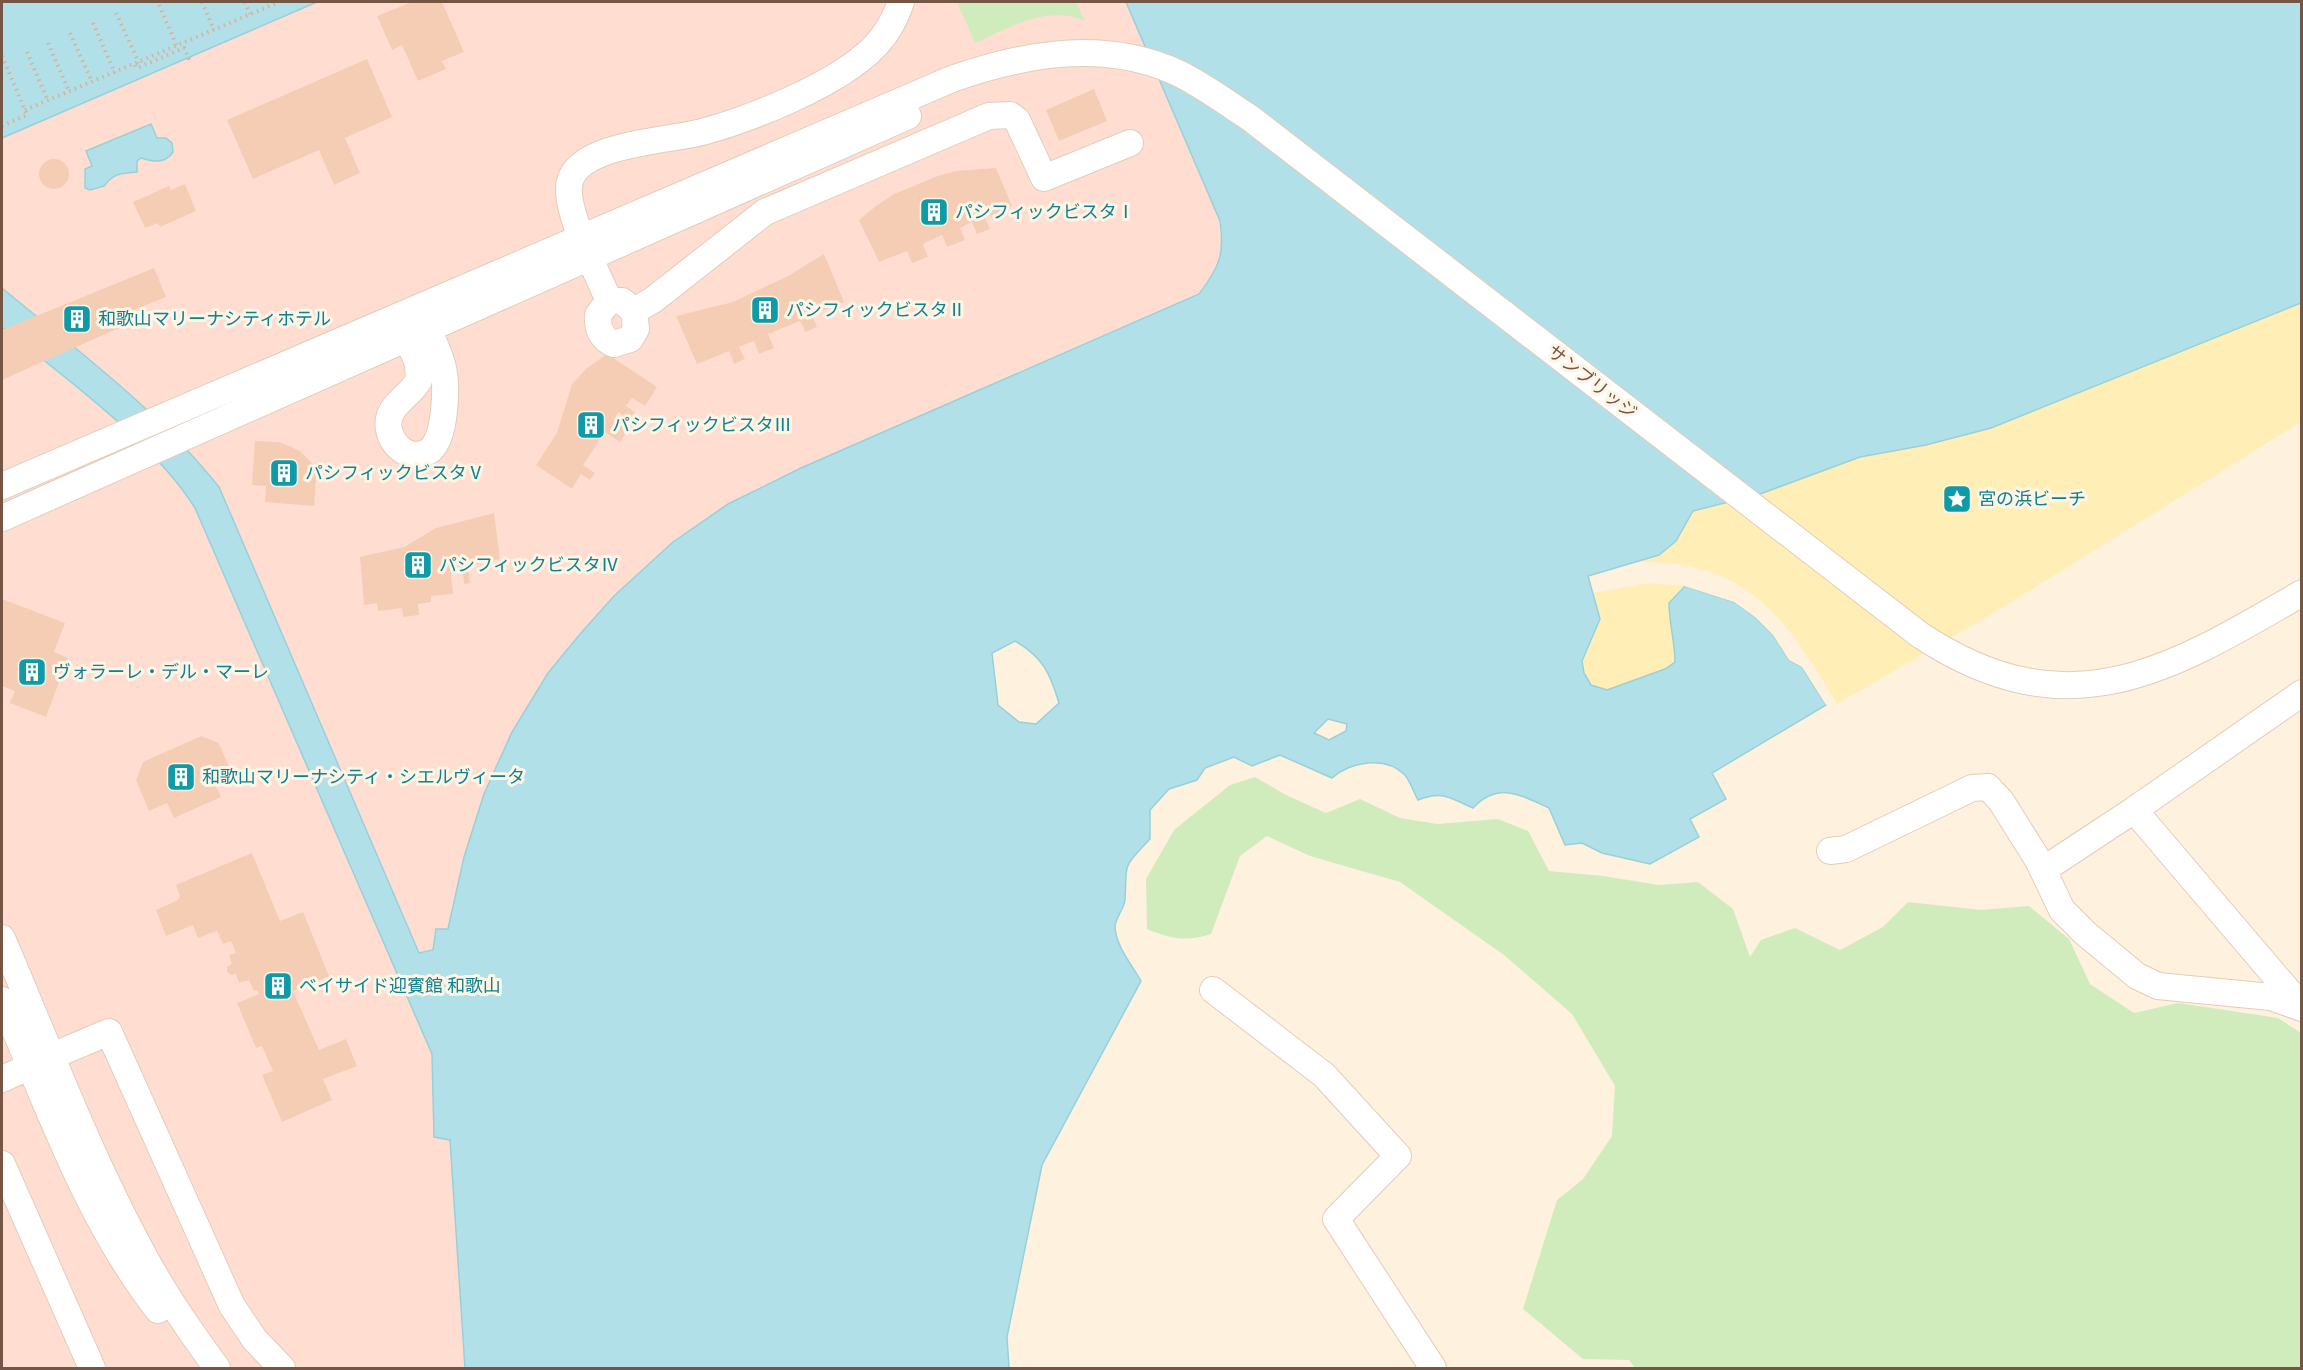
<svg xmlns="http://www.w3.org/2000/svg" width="2303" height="1370" viewBox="0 0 2303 1370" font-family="'Titillium Web','Noto Sans JP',sans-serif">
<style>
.commercial{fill:#ffded1}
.green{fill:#d0ecbc}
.sand{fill:#ffefb7}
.water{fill:#b2e0e8;stroke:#97d0da;stroke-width:1.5;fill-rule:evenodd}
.pier{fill:#fef1de}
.building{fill:#f5cdb4}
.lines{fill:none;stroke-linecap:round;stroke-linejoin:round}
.minor-casing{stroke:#e2cdba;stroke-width:28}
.path{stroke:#d9b198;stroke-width:4;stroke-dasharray:1.5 4.5;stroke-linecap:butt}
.minor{stroke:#fff;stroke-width:26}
.labels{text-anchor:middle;stroke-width:6;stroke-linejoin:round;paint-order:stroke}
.culture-label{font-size:18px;fill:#0d838f;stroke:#fff5e6;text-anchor:start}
.street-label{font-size:18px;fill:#755645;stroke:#fff5e6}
</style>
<rect width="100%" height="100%" fill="#fef1de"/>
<path class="commercial" d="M317 2H1127L1220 221 1222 258 1199 293 801 468 728 504 673 542 614 596 548 673 512 732 484 794 464 857 448 930 433 950 419 953 219 487 161 464 179 482 195 508 432 1054 434 1137 450 1139 465 1368H2V327L105 411 135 398 2 288V138Z"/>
<path class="green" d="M957 2H1076L1085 21C1047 4 1010 28 975 43Z
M1255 777 1286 795 1326 813 1360 799 1400 818 1437 824 1498 819 1528 831 1549 871 1603 876 1659 885 1698 882 1733 909 1750 957 1761 940 1795 928 1840 950 1883 927 1908 902 1981 910 2029 906 2069 939 2090 984 2134 1013 2178 1003 2278 1018 2301 1033V1368H1635L1629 1360 1583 1359 1523 1309 1557 1200 1583 1179 1612 1136 1615 1086 1572 1014 1504 955 1400 882 1310 856 1267 836 1240 856 1211 934C1187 942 1170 939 1147 929L1146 879 1174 830 1230 785Z"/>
<path class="sand" d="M2301 303V422L1990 615 1837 704C1788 621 1748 560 1640 562 1672 551 1676 537 1693 511L1760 494 1860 457 1926 445 1991 428Z
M1648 583 1685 586 1669 603C1669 623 1675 642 1675 662L1666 669 1607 690 1591 685 1584 673 1582 661 1600 619 1594 593Z"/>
<path class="water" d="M2 2H317L2 138Z
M1126 2H2301V303L1991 428 1926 445 1860 457 1760 494 1693 511 1676 541 1659 555 1588 576 1600 619 1582 661 1584 673 1591 685 1607 690 1665 669 1675 662C1675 642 1669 623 1669 603L1685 586 1734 602 1755 617 1773 635 1789 660 1802 667 1826 705 1712 773 1726 799 1690 819 1699 837 1650 864 1602 853 1582 843 1565 845 1549 808C1520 795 1499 781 1473 808 1450 798 1442 790 1418 800 1414 793 1410 781 1405 775 1385 755 1350 762 1332 778L1280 755 1252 766 1234 757 1205 768 1197 780 1169 789 1150 810V839C1122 868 1127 862 1125 900 1124 909 1116 917 1115 926 1115 945 1132 965 1141 981L1042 1165 1007 1337 1009 1368H465L450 1140 434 1137 432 1054 195 508C153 441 64 377 2 327V288C78 351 157 409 219 487L419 953 433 950 436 929H448L464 857 484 794 512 732 548 673 581 633 614 596 673 542 728 504 801 468 1199 294C1219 267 1225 255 1220 221ZM1015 641C1043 657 1050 673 1059 703L1036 724 1019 722 998 705 992 653ZM1328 719 1347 724 1346 731 1329 740 1314 733Z
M151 124 157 138H166L172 143 173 152C165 164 153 162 141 158L137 161V172C121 174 115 172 104 186L90 190 85 188V169L92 166 86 151Z"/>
<path class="pier" d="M1685 583 1735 600 1757 614 1776 633 1791 658 1805 665 1828 704 1826 705 1802 667 1789 660 1773 635 1755 617 1734 602 1681 585Z"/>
<path class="building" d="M412 2H442L464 52 442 61 446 69 418 81 402 45 392 50 377 16Z
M367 59 392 117 345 138 360 173 334 185 319 150 253 179 227 120Z
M1094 89 1107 121 1059 141 1046 110Z
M39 174a15 15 0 1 1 30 0a15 15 0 1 1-30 0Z
M996 168 1012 206 985 218 990 229 977 234 972 222 960 228 965 240 947 247 942 235 923 244 928 257 912 263 907 251 879 262 859 220 876 206 894 194 938 176 956 171Z
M185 184 196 211 160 227 158 223 145 228 133 202 169 186 171 190Z
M824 254 844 302 812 315 817 327 805 332 800 321 768 334 774 348 759 354 754 341 739 347 745 359 734 364 729 351 697 364 676 316 733 302 788 276Z
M154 268 166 297 124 314 128 324 2 380V330Z
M607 354 657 387 645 406 632 398 626 406 635 412 630 420 618 412 614 420 628 430 620 442 605 432 583 465 595 473 590 480 581 474 572 489 536 465 557 433 572 384 587 368Z
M255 441 280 442 300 451 311 462 316 477 314 506 265 502 266 486 252 485Z
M494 513 500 559 468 566 470 583 464 584 463 573 451 574 453 594 431 596V602L418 604 419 615 403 617 402 608 378 611 377 603 364 605 360 557 404 547 436 528Z
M2 599 65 623 54 652 68 658 46 717 10 703 15 691 2 686Z
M201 736 219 743 232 774 214 782 221 797 174 818 167 803 149 811 136 780 143 762Z
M252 853 280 921 303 912 329 976 293 991 319 1050 346 1039 357 1066 323 1079 332 1100 282 1122 262 1075 273 1071 262 1046 256 1048 237 1003 259 994 257 990 254 991 249 980 239 983 236 974 231 975 227 972V967L232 964 229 955 236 953 231 941 223 944 217 931 198 938 193 925 166 936 156 910 178 900 180 896 176 885Z"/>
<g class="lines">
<g class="minor-casing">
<path id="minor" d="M609 301C598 274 562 207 570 181 581 143 669 141 702 132 751 119 838 84 873 48 887 35 895 19 901 2
M634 311 636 329 630 339 614 344C601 339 597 328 598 315L609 301H622L634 311 653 300 765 212 989 116 1010 115 1017 120 1044 178 1130 143
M400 322 418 363 419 380C412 393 395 402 390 415 382 437 406 465 429 451 446 440 447 386 443 368 439 349 428 331 420 313
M2 486 952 79C1026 53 1106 39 1180 74 1204 86 1227 103 1250 118L1920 635C2067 732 2167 672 2302 593
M2 518 908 116
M2134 810 2301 1006
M1830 851 1846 849 1972 788 1988 787 2001 801 2038 860 2062 910 2085 933 2137 976 2158 986 2271 997 2302 1008
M2043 870 2134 810 2302 693
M2 938C50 1050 93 1167 154 1274 173 1307 195 1338 217 1368
M1213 990 1324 1075 1398 1156 1336 1219 1433 1368
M2 1000C48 1105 87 1219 158 1310
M52 1056 109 1032 232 1306 255 1340 282 1368
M2 1079 31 1066
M2 1164 92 1368"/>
</g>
<path class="path" d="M202 2 214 30
M245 2 250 14
M159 5 177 46
M116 13 139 63
M93 23 115 73
M70 33 92 82
M48 43 69 91
M27 52 48 101
M2 56 27 115 2 126
M135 65 137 68 184 48 190 61
M25 110 279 2"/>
<use href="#minor" class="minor"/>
</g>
<defs>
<g id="building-square" transform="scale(1.5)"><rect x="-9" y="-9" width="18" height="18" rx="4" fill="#0f9aa8" stroke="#fff5e6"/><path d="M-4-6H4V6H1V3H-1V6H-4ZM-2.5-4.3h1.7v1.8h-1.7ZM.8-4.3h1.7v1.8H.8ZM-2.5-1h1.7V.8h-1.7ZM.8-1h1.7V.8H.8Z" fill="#fff"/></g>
<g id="sight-square" transform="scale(1.5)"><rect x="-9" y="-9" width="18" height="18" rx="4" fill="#0f9aa8" stroke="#fff5e6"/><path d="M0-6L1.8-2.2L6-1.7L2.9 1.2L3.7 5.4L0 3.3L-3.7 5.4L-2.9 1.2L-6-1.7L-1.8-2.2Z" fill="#fff"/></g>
</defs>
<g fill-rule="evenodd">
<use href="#building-square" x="934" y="212"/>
<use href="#building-square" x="765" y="310"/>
<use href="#building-square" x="77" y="319"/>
<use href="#building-square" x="591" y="425"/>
<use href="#building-square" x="284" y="473"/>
<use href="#sight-square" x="1957" y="499"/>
<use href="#building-square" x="418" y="565"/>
<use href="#building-square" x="32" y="672"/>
<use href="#building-square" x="181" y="777"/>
<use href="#building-square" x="278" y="986"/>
</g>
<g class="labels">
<g class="culture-label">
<text x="955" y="218">パシフィックビスタⅠ</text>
<text x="786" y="316">パシフィックビスタⅡ</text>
<text x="98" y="325">和歌山マリーナシティホテル</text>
<text x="612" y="431">パシフィックビスタⅢ</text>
<text x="305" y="479">パシフィックビスタⅤ</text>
<text x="1978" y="505">宮の浜ビーチ</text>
<text x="439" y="571">パシフィックビスタⅣ</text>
<text x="53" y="678">ヴォラーレ・デル・マーレ</text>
<text x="202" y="783">和歌山マリーナシティ・シエルヴィータ</text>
<text x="299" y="992">ベイサイド迎賓館 和歌山</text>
</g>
<g class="street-label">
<text transform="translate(1592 382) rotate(38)" y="6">サンブリッジ</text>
</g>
</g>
<rect width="2303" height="1370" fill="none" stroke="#755645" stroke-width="6"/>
</svg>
